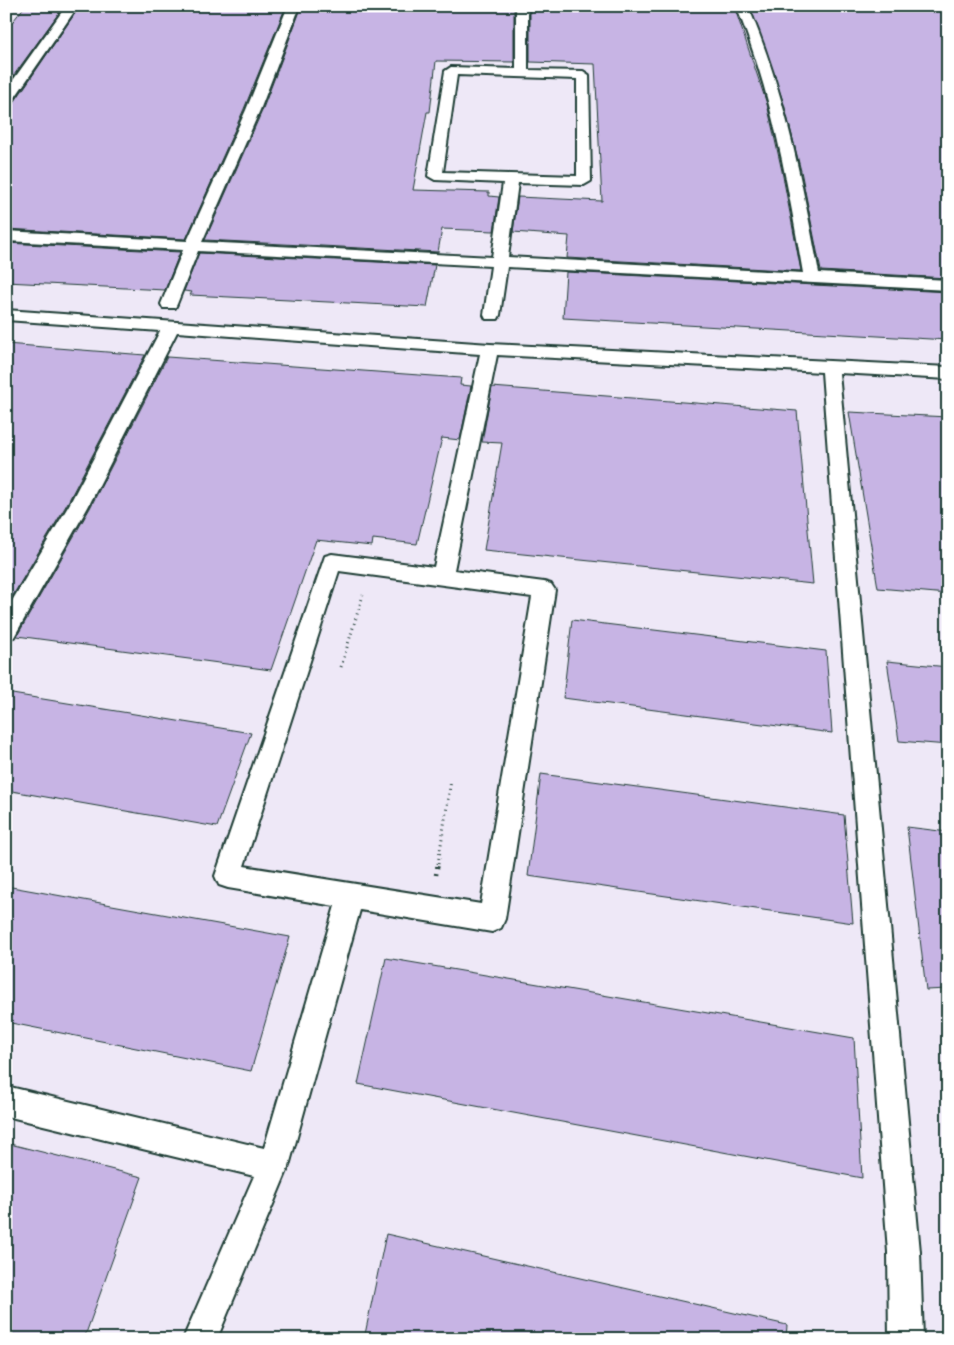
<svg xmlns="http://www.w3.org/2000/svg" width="954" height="1345" viewBox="0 0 954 1345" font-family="'Shantell Sans',sans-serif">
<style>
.built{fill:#eee8f7}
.building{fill:#c7b4e4;stroke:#1f3d34}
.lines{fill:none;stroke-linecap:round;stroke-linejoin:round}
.lane-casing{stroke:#1f3d34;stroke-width:4}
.path-far1{stroke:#1f3d34;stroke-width:3;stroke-dasharray:1 4;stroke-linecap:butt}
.path{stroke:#1f3d34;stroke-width:4.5;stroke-dasharray:2 5;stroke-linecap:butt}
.lane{fill:#fff;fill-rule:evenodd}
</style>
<rect width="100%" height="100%" fill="#fff"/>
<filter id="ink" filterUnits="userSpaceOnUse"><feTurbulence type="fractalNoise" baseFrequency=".02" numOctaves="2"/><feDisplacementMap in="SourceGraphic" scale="10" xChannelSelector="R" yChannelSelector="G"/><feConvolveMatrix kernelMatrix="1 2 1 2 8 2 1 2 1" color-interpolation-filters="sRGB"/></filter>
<g filter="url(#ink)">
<path class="built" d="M6 6H948V1339H6Z"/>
<path class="building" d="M25 6H64L6 86V30Z
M80 6H286L244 109 186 239 6 229V106L13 104Z
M302 6H514V62L436 61 430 112H427L413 190 489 192V196L499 197 494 231 442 229 438 252 205 240 262 111Z
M530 6H734L767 104 782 171 801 271 567 258 569 236 513 232 518 197 602 201 595 64 530 62Z
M750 6H948V278L821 271 801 171 784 104Z
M6 243 180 252 165 290 6 282Z
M199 253 435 265 427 307 190 295 192 292 184 291Z
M566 272 948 292V340L563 318Z
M6 344 145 355 67 504 6 607Z
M167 357 461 378 460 385 471 386 460 440 442 438 417 544 373 539 372 546 316 540 271 670 17 636 90 508Z
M492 387 797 411 813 584 484 550 502 443 482 442Z
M849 412 948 417V594L878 588Z
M572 620 826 651 832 733 563 698Z
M887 661 948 667V745L899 741Z
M6 693 251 733 217 827 6 790Z
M541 774 844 815 853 923 528 876Z
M907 827 948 832V989L926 990Z
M6 886 290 937 251 1071 6 1022Z
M386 958 854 1038 862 1178 358 1084Z
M6 1143 142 1177 84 1339H6Z
M386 1234 787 1325 786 1339H364Z"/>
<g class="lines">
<g class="lane-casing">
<path id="lane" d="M66 6H78L11 103 6 104V90Z
M288 6H300L260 110 202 242 492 257 503 183 435 180 428 176 445 71 451 67 516 69V6H528V70L583 71 589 75 591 181 584 185 518 183 508 257 803 273C787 181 772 92 736 6H748C785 92 802 182 819 273L948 280V290L507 267 500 315 498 319H486L484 315 491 266 198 251 177 304 175 308H163L161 304 183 250 6 241V231L187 241 246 110ZM457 75 577 79V176L443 172Z
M6 310 490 344 948 367V379L839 373 920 1252 923 1339H889L888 1252 822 372 497 355 454 570 544 582 551 584 555 590 505 919 501 928 492 932 360 910 289 1166 217 1339H183L254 1176 6 1116V1086L264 1148 335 906 228 888 219 885 215 876 325 556 332 554 434 567 480 354 177 332 88 507 14 637 6 640V611L69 505 160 331 6 320ZM339 571 532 597 481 904 244 866Z"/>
</g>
<path class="path-far1" d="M341 667 363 595
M438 864 451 780"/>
<path class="path" d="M436 875 438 863"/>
<use href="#lane" class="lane"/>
</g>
</g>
<rect width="954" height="1345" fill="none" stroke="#fff" stroke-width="25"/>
<rect x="12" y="12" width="929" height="1320" fill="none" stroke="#1f3d34" stroke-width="2" filter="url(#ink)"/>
</svg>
